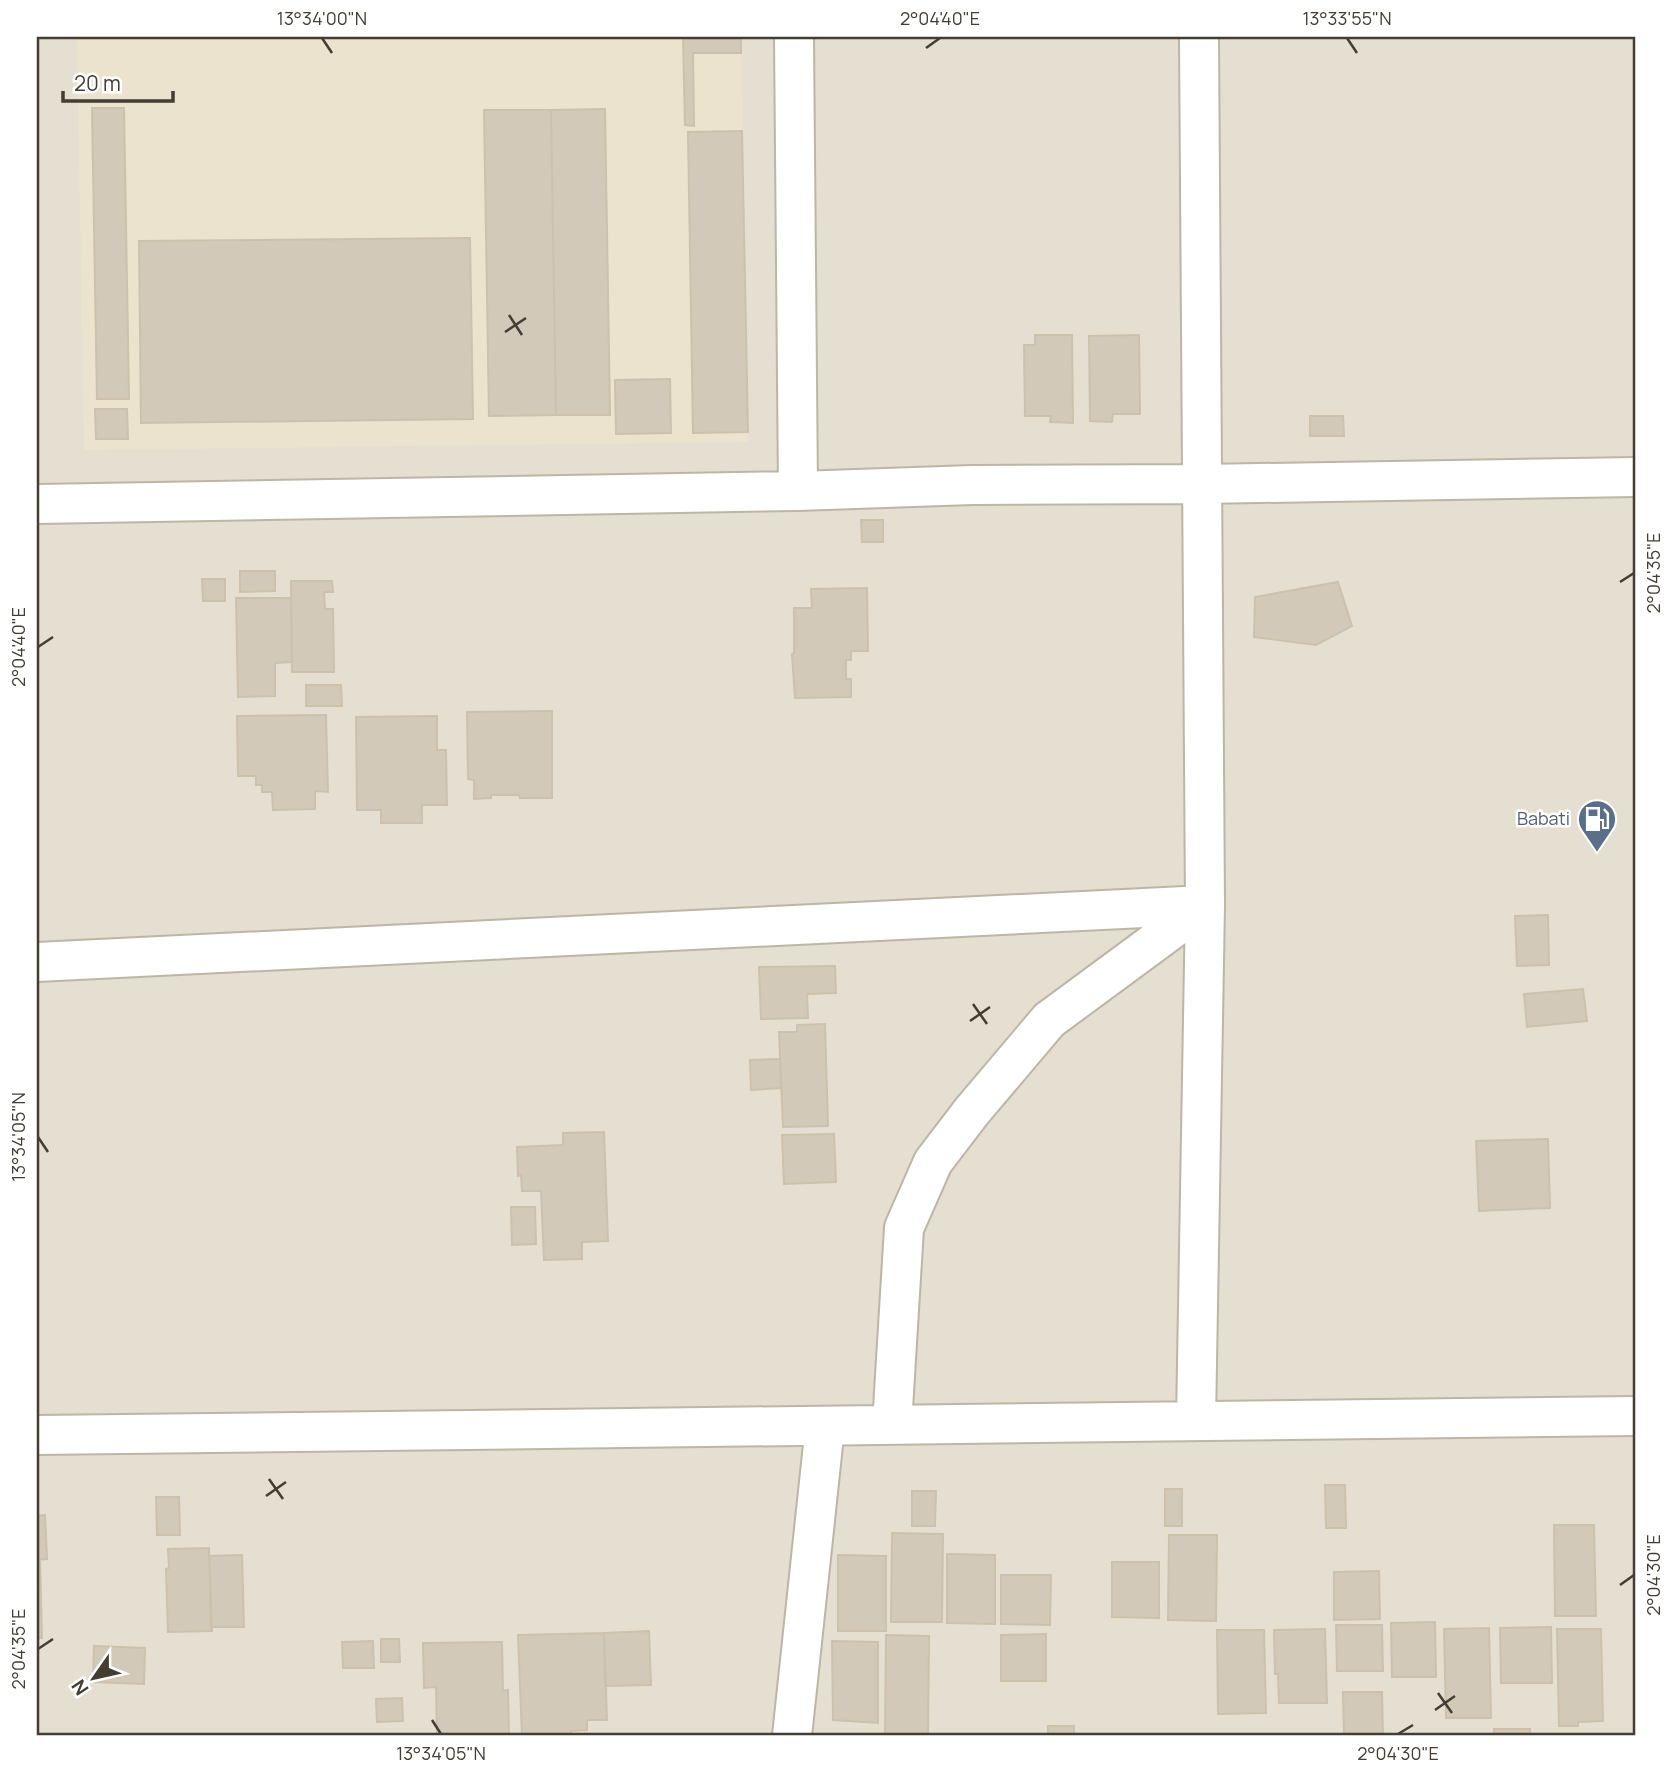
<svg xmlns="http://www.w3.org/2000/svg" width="1673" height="1773" viewBox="0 0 1673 1773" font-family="Manrope,sans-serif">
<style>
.residential{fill:#e5dfd1}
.education{fill:#ebe3cd}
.building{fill:#d3c9b9;stroke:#cdc1ac;stroke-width:2}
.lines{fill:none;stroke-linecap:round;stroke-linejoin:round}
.minor-casing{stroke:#bdb5a6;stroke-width:42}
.minor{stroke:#fff;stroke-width:38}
.ticks{fill:none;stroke:#433d34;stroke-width:2.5}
.labels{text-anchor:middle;stroke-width:5;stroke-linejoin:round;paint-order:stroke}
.service-label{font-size:18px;fill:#4e5e75;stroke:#fff;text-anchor:end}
.neatline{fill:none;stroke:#433d34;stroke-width:2.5}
.ticks-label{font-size:18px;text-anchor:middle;fill:#433d34}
</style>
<rect width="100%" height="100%" fill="#f1ede3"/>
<path class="residential" d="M37 37H1636V1736H37Z"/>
<path class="education" d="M77 37H741L748 442 84 450Z"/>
<path class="building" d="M683 37H741V53H693L694 126 685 125Z
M92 108H124L129 399H97Z
M605 109 610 415H556L551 110Z
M484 110H551L556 415 489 416Z
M742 131 748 432 693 433 688 132Z
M470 238 473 419 141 423 139 241Z
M1035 335H1072L1073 423 1050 422 1051 416H1025L1024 345H1035Z
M1139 335 1140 414H1113L1112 422 1090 421 1089 336Z
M670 379 671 433 616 434 615 380Z
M95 409H127L128 439H96Z
M1310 416H1343L1344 436H1310Z
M861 520H883V542H862Z
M240 571H275V591L240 592Z
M202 579H225V601H203Z
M291 581H332L333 592H324L325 609H333L334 672H292Z
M1338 582 1352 626 1316 645 1254 637 1255 597Z
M867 588 868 651H851V660H846V679H851V697L795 698 792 654 794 653V608H812L811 589Z
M236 598H291L292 662 275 663V696L238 697Z
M306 685H341L342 706H306Z
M552 711V798H520L519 795H491V798L474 799V780L468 779 467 712Z
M326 715 328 792 315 791V809L273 810 272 792H262V785H256V776H238L237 716Z
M437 716V750H446L447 805H422V823H381V810H357L356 717Z
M1548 915 1549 965 1517 966 1515 916Z
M835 966 836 993 807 994 808 1018 761 1019 759 967Z
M1583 989 1587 1021 1527 1027 1524 994Z
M825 1024 828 1126 783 1127 779 1032H797V1025Z
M780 1059 781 1088 751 1090 750 1060Z
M604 1132 608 1241 582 1242V1259L544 1260 541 1191H522L521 1175 518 1176 517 1147 563 1145V1133Z
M834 1134 836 1182 784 1184 782 1135Z
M1548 1139 1550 1208 1479 1211 1476 1141Z
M511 1207H535L536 1244 512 1245Z
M1325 1485H1345L1346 1528H1326Z
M1165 1489H1182V1526H1165Z
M912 1491H936L935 1526H912Z
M156 1497H179L180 1535H157Z
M45 1515 47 1559 37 1560V1516Z
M1554 1525H1594L1596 1616H1555Z
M892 1533 943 1534 942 1622H891Z
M1169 1535H1217L1216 1621 1168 1620Z
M209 1548 212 1631 168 1632 166 1569 169 1568 168 1549Z
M947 1554 995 1555V1624L947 1623Z
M242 1555 244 1627H211L209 1556Z
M838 1555 886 1556V1631H838Z
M40 1559 42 1638H37V1560Z
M1112 1562H1159V1618L1112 1617Z
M1379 1571 1380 1619 1334 1620V1572Z
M1001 1575H1051L1050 1625 1001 1624Z
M1435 1622 1436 1677H1392L1391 1623Z
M1336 1625H1382L1383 1671H1337Z
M1551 1627 1552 1683H1501L1500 1628Z
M1489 1628 1491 1718H1446L1444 1629Z
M1325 1629 1327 1703H1279L1278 1674H1275L1274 1630Z
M1557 1629H1601L1603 1721 1578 1722V1726H1559Z
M1217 1630H1264L1266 1713 1218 1714Z
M649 1631 651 1685 605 1686 604 1633Z
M604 1633 607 1720H587V1730L571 1731V1736H522L518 1635Z
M1046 1634V1681H1001V1635Z
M886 1635 929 1636 928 1736H885Z
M381 1639H399L400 1662H381Z
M373 1641 374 1668H343L342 1642Z
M832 1641 878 1642V1723L833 1720Z
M502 1642 503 1691 508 1690 509 1736H437L436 1687 424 1688 423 1643Z
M94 1646 145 1648 144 1684 93 1682Z
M1343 1692H1382L1383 1736H1344Z
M402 1698 403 1721 377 1722 376 1699Z
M1048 1726H1074V1736H1048Z
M1494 1729H1530V1736H1494Z"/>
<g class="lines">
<g class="minor-casing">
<path id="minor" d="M794 37 798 491
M37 504 798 491 972 485 1202 484 1636 477
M37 962 1205 905
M1196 1421 1205 905 1199 37
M892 1425 904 1228 933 1162 972 1111 1049 1020 1205 905
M37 1435 1636 1416
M792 1736 825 1426"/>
</g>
<use href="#minor" class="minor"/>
</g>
<path class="ticks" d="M322 38 332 53M1347 38 1357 53M926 48 940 38M509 315 522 335M505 332 526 318M1620 582 1634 573M38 647 53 637M973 1004 987 1024M970 1021 990 1007M38 1137 48 1152M269 1479 283 1499M266 1496 286 1482M1620 1585 1634 1575M38 1649 53 1639M1438 1693 1452 1713M1435 1710 1455 1696M432 1720 441 1734M1398 1734 1413 1725"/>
<defs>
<g id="fuel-pin" transform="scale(2.0125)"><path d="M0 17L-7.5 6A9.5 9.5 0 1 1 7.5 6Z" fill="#5c6f8a" stroke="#fff"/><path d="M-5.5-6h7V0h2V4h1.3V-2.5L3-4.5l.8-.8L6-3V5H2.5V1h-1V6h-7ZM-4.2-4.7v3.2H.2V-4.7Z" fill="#fff"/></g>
</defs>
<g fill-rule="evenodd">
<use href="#fuel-pin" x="1597" y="819"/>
</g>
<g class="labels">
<g class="service-label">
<text x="1570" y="825">Babati</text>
</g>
</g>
<rect width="1673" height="1773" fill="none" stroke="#ffffff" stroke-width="77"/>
<g transform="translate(94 1678) rotate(236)" stroke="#ffffff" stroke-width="5" paint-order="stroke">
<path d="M0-5L12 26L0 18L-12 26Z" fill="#433d34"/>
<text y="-10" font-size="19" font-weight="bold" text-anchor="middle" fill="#433d34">N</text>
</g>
<path d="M63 91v10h110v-10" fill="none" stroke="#433d34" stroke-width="3.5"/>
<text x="74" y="91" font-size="21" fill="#433d34" stroke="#ffffff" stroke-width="5" paint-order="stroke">20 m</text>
<rect x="38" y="38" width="1596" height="1696" class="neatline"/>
<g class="ticks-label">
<text x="322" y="25">13°34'00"N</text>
<text x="940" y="25">2°04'40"E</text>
<text x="1347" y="25">13°33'55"N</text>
<text transform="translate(1654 573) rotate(-90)" y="6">2°04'35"E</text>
<text transform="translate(19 647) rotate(-90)" y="6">2°04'40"E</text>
<text transform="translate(19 1137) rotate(-90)" y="6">13°34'05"N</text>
<text transform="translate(1654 1575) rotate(-90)" y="6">2°04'30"E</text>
<text transform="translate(19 1649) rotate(-90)" y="6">2°04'35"E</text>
<text x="441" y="1760">13°34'05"N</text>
<text x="1398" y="1760">2°04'30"E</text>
</g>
</svg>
